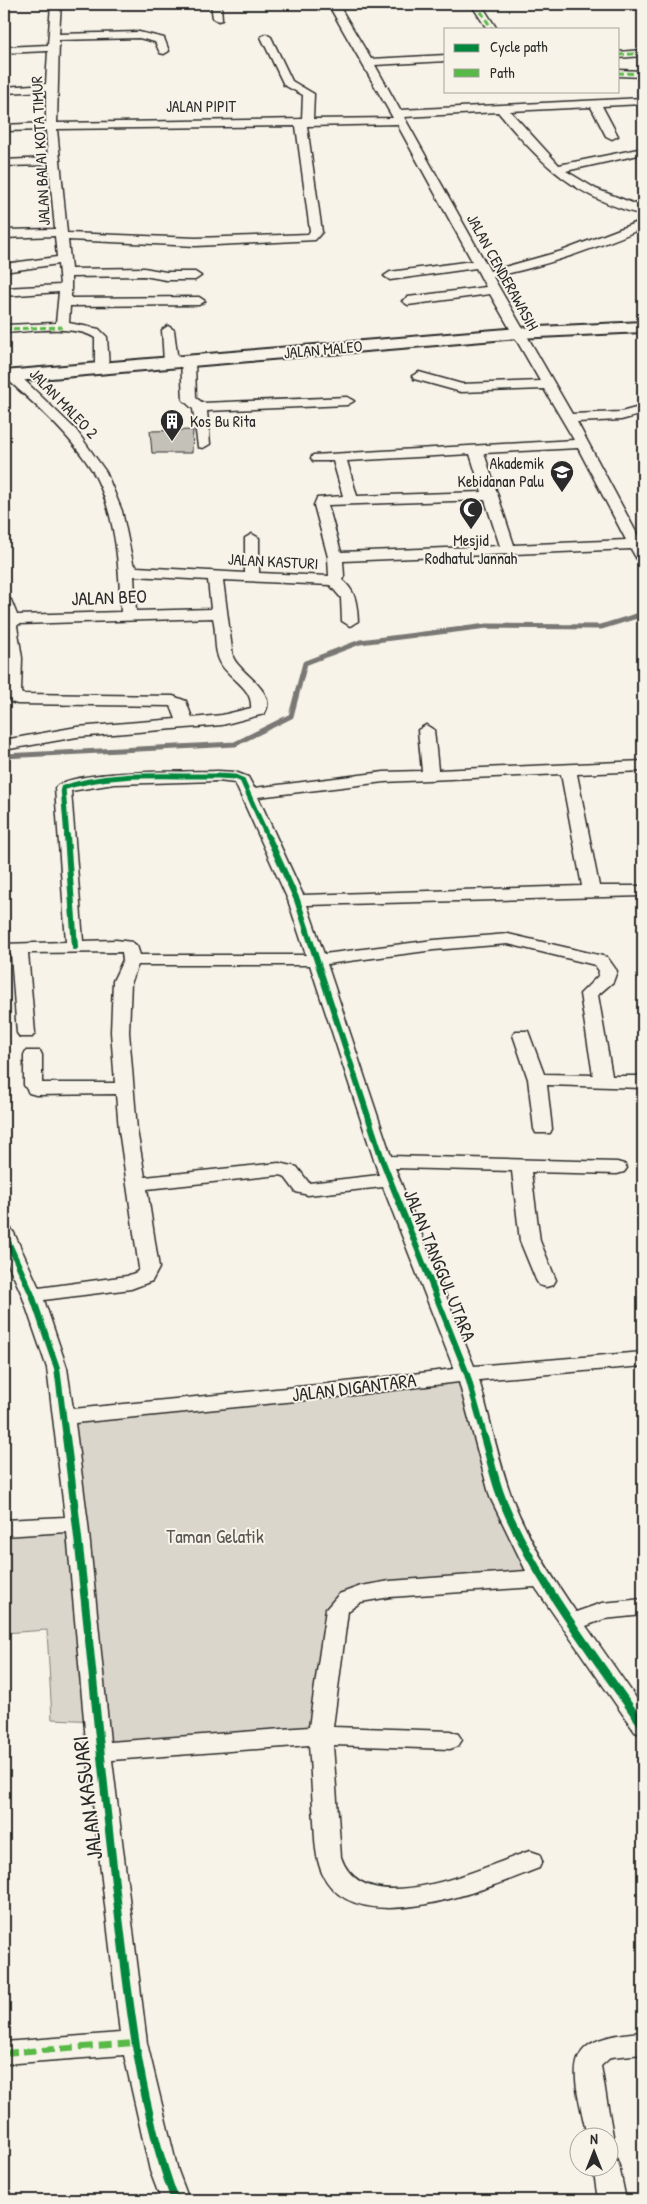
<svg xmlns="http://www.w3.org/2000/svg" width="647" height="2204" viewBox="0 0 647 2204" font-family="'Patrick Hand',sans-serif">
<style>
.green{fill:#dad6cc;stroke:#82807c}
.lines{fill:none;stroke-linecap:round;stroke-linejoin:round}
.stream{stroke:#7a7874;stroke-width:5}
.building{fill:#c4c1b9;stroke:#2b2b2b}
.street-casing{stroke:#2b2b2b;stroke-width:3}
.secondary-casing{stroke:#2b2b2b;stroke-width:4}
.street{fill:#f7f3e8;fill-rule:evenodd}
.secondary{fill:#f7f3e8;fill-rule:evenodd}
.quiet-far1{stroke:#58b947;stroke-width:3;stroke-dasharray:6 3;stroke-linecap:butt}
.quiet{stroke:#58b947;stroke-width:6;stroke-dasharray:13 6;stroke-linecap:butt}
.cycleway-far2-casing{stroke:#f7f3e8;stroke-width:8}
.cycleway-far1-casing{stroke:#f7f3e8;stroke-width:9}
.cycleway-casing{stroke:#f7f3e8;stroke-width:11}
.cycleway-far2{stroke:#00873e;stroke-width:5}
.cycleway-far1{stroke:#00873e;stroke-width:6}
.cycleway{stroke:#00873e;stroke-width:8}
.labels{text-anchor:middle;stroke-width:4;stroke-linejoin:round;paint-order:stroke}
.far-street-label{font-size:16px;fill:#2b2b2b;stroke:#f7f3e8}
.far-poi-label{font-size:16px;fill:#2b2b2b;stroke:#f7f3e8;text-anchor:start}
.street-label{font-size:19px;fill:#2b2b2b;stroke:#f7f3e8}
.park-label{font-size:19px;fill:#575653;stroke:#f7f3e8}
.near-street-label{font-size:22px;fill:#2b2b2b;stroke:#f7f3e8}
</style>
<rect width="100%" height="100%" fill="#f7f3e8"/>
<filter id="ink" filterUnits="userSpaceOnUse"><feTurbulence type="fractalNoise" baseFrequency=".02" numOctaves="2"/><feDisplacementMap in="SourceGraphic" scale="10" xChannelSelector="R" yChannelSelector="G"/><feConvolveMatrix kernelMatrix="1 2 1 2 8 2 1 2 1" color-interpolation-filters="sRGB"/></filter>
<g filter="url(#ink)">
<path class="green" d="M463 1377 536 1575 332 1605 315 1727 102 1750 98 1721 52 1719 47 1630 4 1633V1530L76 1526 62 1414Z"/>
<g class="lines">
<path class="stream" d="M4 756 235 744 291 716 305 663 360 642 487 626 601 627 643 614"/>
</g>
<path class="building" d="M193 430 192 453H152L150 431Z"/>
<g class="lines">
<g class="street-casing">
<path id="street" d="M51 4H61L59 34 139 32 164 38 169 51 164 54 160 53 155 42 139 38 59 40 57 123 302 119 303 95 284 85 261 37 266 34 271 37 292 81 314 94 313 119 393 118 328 4H338L371 59 446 55V61L375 65 400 110 643 98V104L602 106 618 136 612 139 606 136 591 107 510 111 559 165 643 148V154L566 171 596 189 643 207V215C575 198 541 164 498 112L404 117 490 271 562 251 643 220V228C595 249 545 266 493 277L572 414 621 412 643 406V414L621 420 577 422 643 545V562L638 561 631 549 343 561 344 576 342 580C356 591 357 604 358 621L350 626 342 621 341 598 330 585 223 580 233 657C240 674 279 692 264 714L222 725 77 737 4 750V740L77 727 176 719 171 706 17 704 11 702 5 692 4 596 11 600 17 615 121 612C119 565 116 512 92 470 70 435 38 407 8 380L6 377 8 374H18L76 430 106 472 122 511 133 563 137 567 245 573V538L252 534 259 538V573L329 576 328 557 314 505 317 498 343 496 333 461H313L311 458 313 455 574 440 544 389 461 392 414 379 412 376 419 372 462 384 540 381 490 294 408 305 402 301 408 297 486 287 476 268 390 280 384 276 390 272 472 261 397 124 307 126 322 232 315 240 196 246 68 240 71 269 144 268 166 272H195L201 276 195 280H166L144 276 71 277V298L199 297 205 301 199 305 70 306 69 323 99 329 107 337 109 368 107 371 102 372 95 368V338C75 324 27 332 4 333V325L56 323 59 292 4 296V288L60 285 58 264 4 272V264L57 257 55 236 4 238V230L55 229 49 165 4 166V160L48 158 46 130 4 131V125L46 123V91L4 93V87L46 84 48 51 4 53V47L48 45ZM296 126 310 231 308 234 196 238 67 233 57 129ZM578 448 626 540 514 545 484 453ZM470 454 482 492 357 496 347 461ZM485 500 500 546 341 552 328 505ZM134 576 208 580 211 609 136 611ZM213 618C217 633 213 650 221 664 230 679 253 688 251 708L222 715 192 718 186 701 173 696 22 694 21 692 22 658 17 626 19 624Z
M211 4H221L222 20 218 21 213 18Z
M471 4H481L497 29H487Z
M643 50V56L618 58V52Z
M618 70 643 71V77L618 76Z
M168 326 174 330 178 362 171 366 164 362 162 330Z
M188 357 195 361 196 398 203 403 347 397 354 401 347 405 207 411 210 444 203 448 198 447 193 409 183 400 181 361Z
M426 725 434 730 438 770 643 761V771L577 774 599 886H643V896L307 905 324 954 434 940 508 934 607 957 617 971 613 982 598 995 612 1076H643V1088L547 1085 552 1129 550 1133H536L534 1129 528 1079 513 1035 516 1031H528L544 1074 593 1075 580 994 598 976 599 971 595 965 508 944 434 950 327 964 391 1156 617 1162 624 1164 627 1168 624 1172 617 1174 531 1172 540 1241 556 1280 553 1285 546 1287 539 1285 536 1280 520 1241 512 1171 395 1168 474 1366 643 1352V1366L479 1380C490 1418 498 1460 512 1498 528 1539 551 1576 576 1612L602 1603 643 1599V1615L604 1619 586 1626 643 1708V1735L635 1732 535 1587 390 1597 361 1602 348 1611 333 1727 450 1731 458 1734 462 1740 458 1746 450 1749 333 1745 341 1857C364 1925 485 1866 530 1851L539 1854 542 1861 539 1868C489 1888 354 1944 322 1873 315 1857 315 1838 314 1821 312 1796 311 1770 309 1745L112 1760 147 2043 178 2171 189 2200H161L150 2171 124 2055 4 2064V2042L120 2033 87 1752 67 1532 4 1536V1520L65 1517 47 1368 22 1295 4 1255V1227L11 1229 14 1233 39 1288 127 1276 137 1272 139 1268 119 1130 116 1094 36 1095 29 1093 24 1085V1055L26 1051H40L42 1055V1083H115L111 1032 113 981 123 960 122 952 28 953 35 1033 32 1037H20L17 1033 11 954H4V944L66 942 55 788C68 769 192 772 218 771L235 772 248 777 254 788 384 772 422 771 418 730ZM561 774 582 886 303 895 258 797 384 782ZM218 781 235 783 288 900 306 955H140L137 946 132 942 116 940 83 941 71 791 114 784ZM138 965H310L379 1175 309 1183 297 1167 279 1163 145 1177 137 1130 129 1032 131 981ZM279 1175 284 1176 296 1192 308 1195 383 1187 454 1369 337 1383 73 1409 67 1368 44 1300 131 1289 152 1281 159 1268 147 1189ZM459 1382 490 1497 526 1571 390 1581 361 1586 339 1594 326 1609 309 1727 110 1742 88 1524 75 1423 337 1397Z
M643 2032V2054L611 2057 601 2066 613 2136 610 2144V2136H587C572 2067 558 2038 643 2032Z
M610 2156 616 2158 619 2166 626 2200H598L593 2166H610Z"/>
</g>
<g class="secondary-casing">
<path id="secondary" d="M643 322V332L518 338 4 382V371L518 328Z"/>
</g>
<use href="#street" class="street"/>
<use href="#secondary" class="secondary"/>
<path class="quiet-far1" d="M476 4 492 29
M619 55 643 53
M618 73 643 74
M4 329 62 327"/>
<path class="quiet" d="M4 2053 134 2043"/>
<g class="cycleway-far2-casing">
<path id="cycleway-far2" d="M67 838 63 788C111 771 168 777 218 776L235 777 242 780 268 838"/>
</g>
<g class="cycleway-far1-casing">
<path id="cycleway-far1" d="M67 836 75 947
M268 836 297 900 383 1162 467 1374 485 1438
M4 1233 32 1295 57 1368 66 1438"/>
</g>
<g class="cycleway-casing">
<path id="cycleway" d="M66 1437C86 1591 98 1745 117 1900 129 2001 139 2104 175 2200
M484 1437C490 1457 494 1479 502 1499 536 1582 593 1653 643 1726"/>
</g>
<use href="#cycleway-far2" class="cycleway-far2"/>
<use href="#cycleway-far1" class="cycleway-far1"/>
<use href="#cycleway" class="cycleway"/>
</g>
</g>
<defs>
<g id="building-pin" transform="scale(1.25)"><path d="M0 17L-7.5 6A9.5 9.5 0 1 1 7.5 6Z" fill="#2b2b2b" stroke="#f7f3e8"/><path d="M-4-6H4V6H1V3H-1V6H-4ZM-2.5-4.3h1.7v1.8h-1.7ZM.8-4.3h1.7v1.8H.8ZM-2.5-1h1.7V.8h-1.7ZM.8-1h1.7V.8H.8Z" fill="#fff"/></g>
<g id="university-pin" transform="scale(1.25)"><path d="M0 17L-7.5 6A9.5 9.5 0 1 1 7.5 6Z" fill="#2b2b2b" stroke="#f7f3e8"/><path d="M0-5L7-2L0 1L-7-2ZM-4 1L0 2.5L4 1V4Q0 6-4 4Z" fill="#fff"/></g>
<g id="mosque-pin" transform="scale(1.25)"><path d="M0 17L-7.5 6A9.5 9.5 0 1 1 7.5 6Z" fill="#2b2b2b" stroke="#f7f3e8"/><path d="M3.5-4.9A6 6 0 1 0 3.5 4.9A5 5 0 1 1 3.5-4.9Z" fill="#fff"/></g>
</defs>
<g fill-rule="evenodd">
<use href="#building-pin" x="172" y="421"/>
<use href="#university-pin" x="562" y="472"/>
<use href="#mosque-pin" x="471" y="509"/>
</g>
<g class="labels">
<g class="far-street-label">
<text x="201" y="112">JALAN PIPIT</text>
<text transform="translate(40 151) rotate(-93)" y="6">JALAN BALAI KOTA TIMUR</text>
<text transform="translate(503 272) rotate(61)" y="6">JALAN CENDERAWASIH</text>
<text transform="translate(323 349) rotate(-5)" y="6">JALAN MALEO</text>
<text transform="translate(64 403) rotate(46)" y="6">JALAN MALEO 2</text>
<text transform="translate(273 561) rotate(3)" y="6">JALAN KASTURI</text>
</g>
<g class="far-poi-label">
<text x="190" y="427">Kos Bu Rita</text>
<text x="544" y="469" text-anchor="end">Akademik<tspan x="544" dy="18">Kebidanan Palu</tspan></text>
<text x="471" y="546" text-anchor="middle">Mesjid<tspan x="471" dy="18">Rodhatul Jannah</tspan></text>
</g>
<g class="street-label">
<text transform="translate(109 597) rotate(-2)" y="7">JALAN BEO</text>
<text transform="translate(440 1265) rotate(68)" y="7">JALAN TANGGUL UTARA</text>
<text transform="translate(354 1387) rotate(-7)" y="7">JALAN DIGANTARA</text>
</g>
<g class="park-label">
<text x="215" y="1543">Taman Gelatik</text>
</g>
<g class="near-street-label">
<text transform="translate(87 1798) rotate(-97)" y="8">JALAN KASUARI</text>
</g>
</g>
<rect width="647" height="2204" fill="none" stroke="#f7f3e8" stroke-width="20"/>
<rect x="10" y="10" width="627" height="2184" fill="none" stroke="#2b2b2b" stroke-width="2" filter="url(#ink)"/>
<rect x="444" y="28" width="175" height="65" fill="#f7f3e8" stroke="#a5a39c"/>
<rect x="454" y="44" width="25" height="8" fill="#00873e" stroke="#a5a39c"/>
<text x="490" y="52" font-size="15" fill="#2b2b2b">Cycle path</text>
<rect x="454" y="69" width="25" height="8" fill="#58b947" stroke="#a5a39c"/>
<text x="490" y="78" font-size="15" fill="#2b2b2b">Path</text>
<g transform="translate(594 2152)"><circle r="24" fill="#f7f3e8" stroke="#a5a39c"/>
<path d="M0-4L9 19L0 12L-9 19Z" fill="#2b2b2b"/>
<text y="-8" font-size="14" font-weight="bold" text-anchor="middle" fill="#2b2b2b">N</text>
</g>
</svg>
